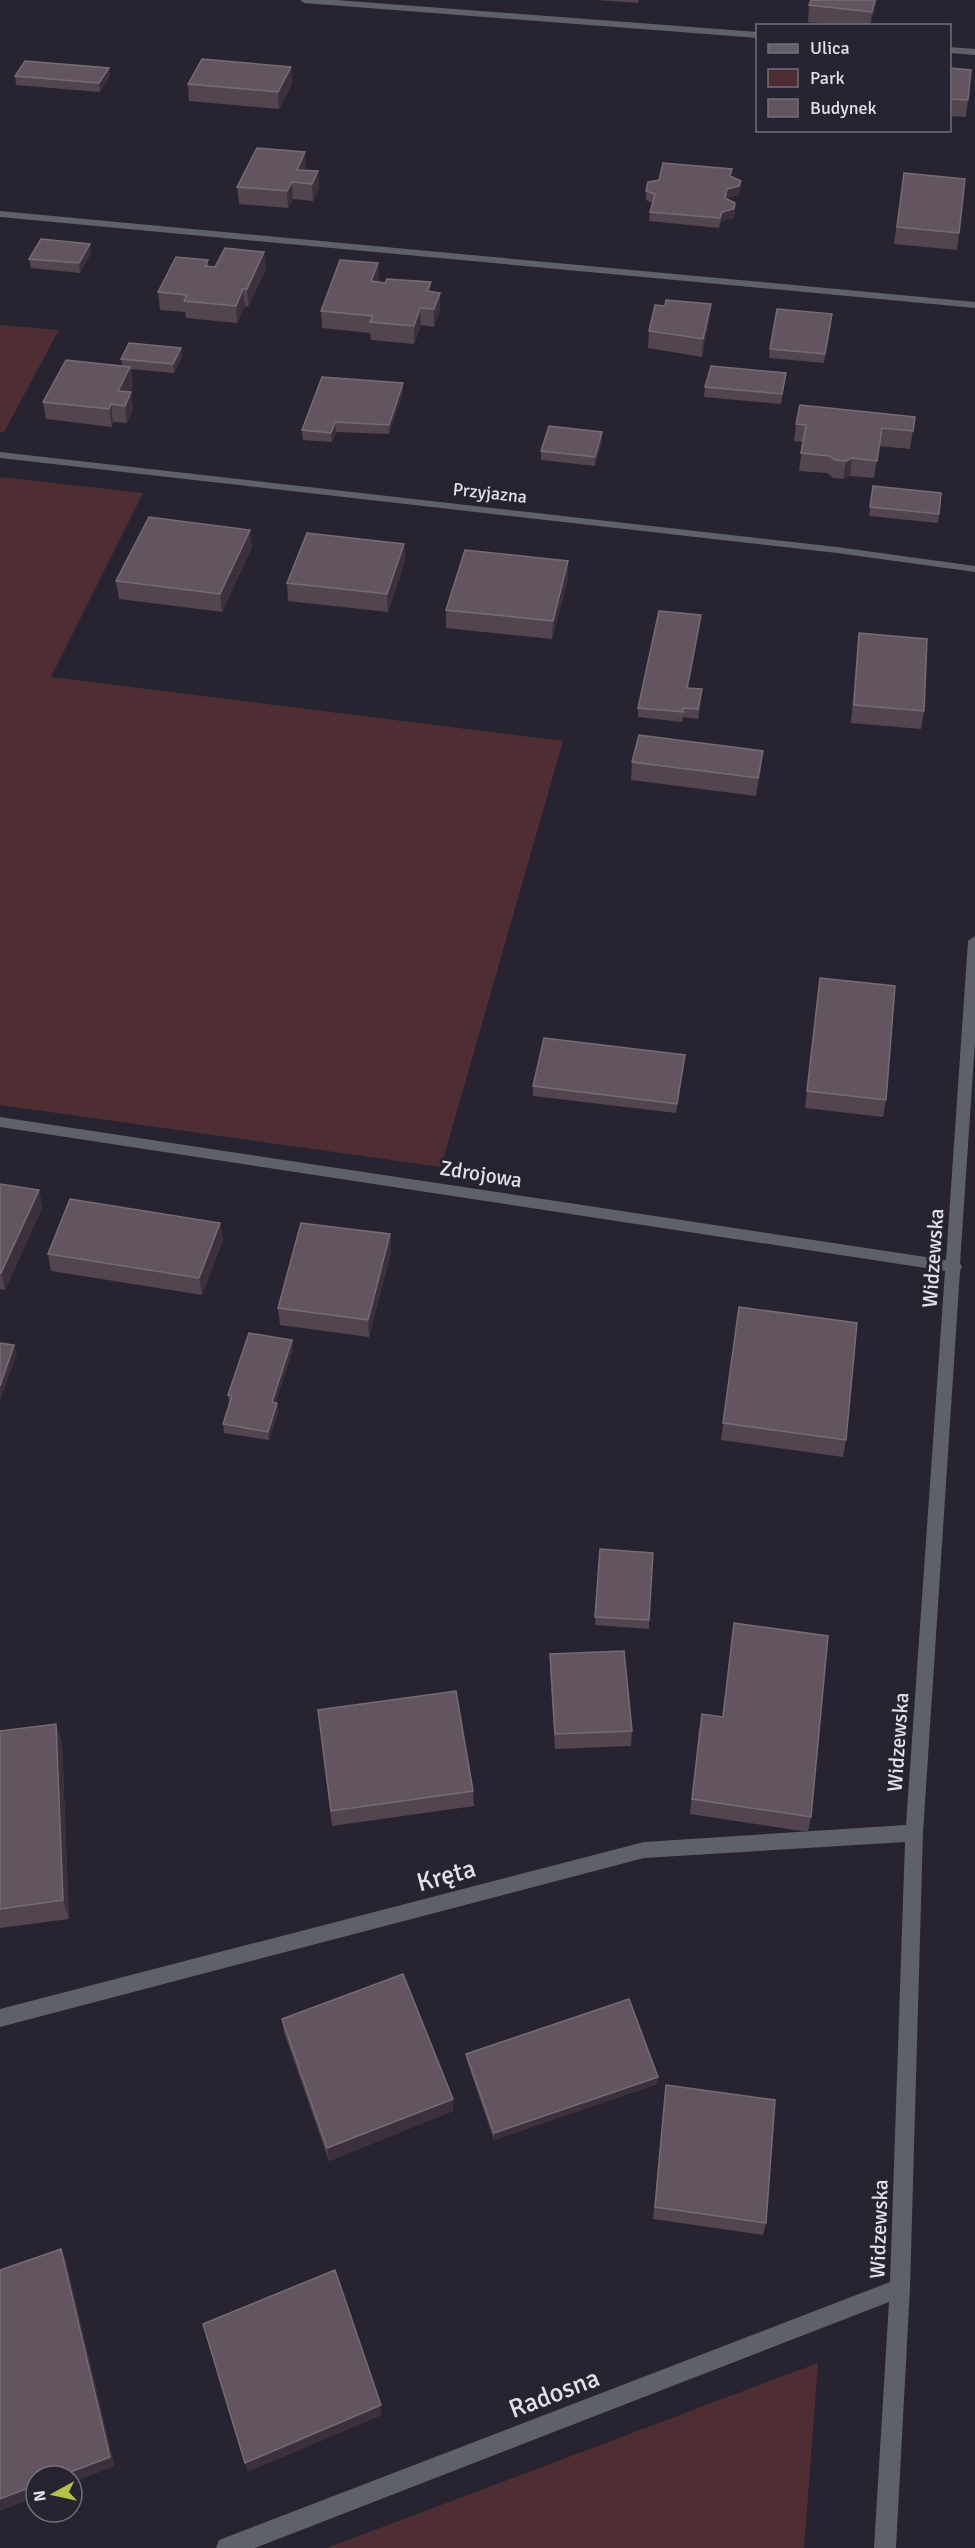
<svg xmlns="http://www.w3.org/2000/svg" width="975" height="2548" viewBox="0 0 975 2548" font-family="Signika,sans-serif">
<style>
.green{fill:#4e2e33}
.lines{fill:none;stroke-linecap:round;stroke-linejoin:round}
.minor{fill:#5e6168;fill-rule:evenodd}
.wall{fill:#52454f}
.shaded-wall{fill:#3b303c}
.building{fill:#62555f;stroke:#766b75;stroke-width:1.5}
.labels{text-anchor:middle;stroke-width:6;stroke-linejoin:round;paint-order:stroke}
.far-street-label{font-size:18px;fill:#e3e0e9;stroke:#282331}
.street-label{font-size:21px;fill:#e3e0e9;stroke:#282331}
.near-street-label{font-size:26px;fill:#e3e0e9;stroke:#282331}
</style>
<rect width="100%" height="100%" fill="#282331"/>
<path class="green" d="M0 325 59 330 4 432H0Z
M0 477 143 493 51 677 563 741 441 1167 0 1105Z
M818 2363 804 2548H327Z"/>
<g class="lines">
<path class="minor" d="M300 0H337L758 32V38L304 3Z
M950 47 975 49V55L950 53Z
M0 211 975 302V308L0 217Z
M0 452 837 547 975 566V572L837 553 0 458Z
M975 936V1042L960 1263 962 1267 960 1271 923 1833 910 2288 896 2548H874L889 2302 255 2548H216L219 2540 227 2537 890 2282 905 1842 644 1858 0 2027V2009L644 1842 906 1825 945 1271 0 1127V1117L946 1260 968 941Z"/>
</g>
<path class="wall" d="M596 0H639L638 3Z
M877 0 870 26H846L808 22 809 5Z
M291 67 292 84 279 109 189 101 188 84Z
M109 68 110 76 100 92 16 85 15 76Z
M950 68 968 100 966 117 950 116Z
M305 152V170L318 171 319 188 313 201 293 199 288 208 239 204 237 187Z
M904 173 959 233 957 250 894 244Z
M731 176 741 181 740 190 739 195 726 198 735 212 733 218 721 221 719 228 649 221 650 212 653 203 646 200V191Z
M264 252 266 269 248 307 245 306 237 323 186 318 185 312 160 310 158 292 208 260V266L215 267Z
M91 253 80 273 31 268 29 259Z
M378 263V282L431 292 440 310 434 327 421 325 414 344 371 340 370 333 322 328 321 311Z
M709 321 702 357 648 348 649 331Z
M831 323 824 363 769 358 770 349Z
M181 348 182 357 174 373 131 369 133 385 129 392H131L133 410 127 423 113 422 112 427 46 419 43 402 122 366 121 359Z
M786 373 781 404 704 397 705 387Z
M403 383V392L389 434 336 432 332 442 303 440 302 430Z
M915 417 910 449 879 446 874 478 850 476 843 479 833 478 827 473 799 471 803 442 794 441 796 424Z
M602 432V442L595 466 541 460V451Z
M873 486 939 514 938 523 869 516Z
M404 544 405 561 388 612 288 601 287 583Z
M252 547 222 612 119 599 116 581Z
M568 561V579L552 639 446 628V610Z
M700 625 688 688 701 699 698 719 683 717 682 722 638 717V708Z
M859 633 924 711 921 729 851 723 857 651Z
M632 762 761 769 756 796 631 780Z
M820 978 886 1100 883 1117 805 1108Z
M684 1064 676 1113 533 1096V1086Z
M0 1184 39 1190 42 1208 5 1290 0 1289Z
M220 1223 223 1240 202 1295 51 1271 48 1254Z
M390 1234 391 1252 369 1337 280 1325 278 1308Z
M739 1307 846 1440 843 1457 721 1440Z
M292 1340 293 1349 275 1403H277L278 1412 269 1440 224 1433 223 1424 229 1403 228 1395Z
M600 1549 649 1620V1629L595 1625Z
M734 1623 811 1817 808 1832 690 1814 699 1729 722 1717Z
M550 1654 632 1731 631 1746 555 1749 550 1670Z
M318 1710 473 1791 474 1806 332 1826Z
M56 1724 62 1744 69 1919 0 1928V1731Z
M282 2019 453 2111 329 2161 284 2032Z
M466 2054 658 2077 657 2084 494 2140 467 2061Z
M666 2085 766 2223 763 2235 653 2219Z"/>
<path class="shaded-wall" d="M875 0H877L870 26 872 12Z
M291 67 292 84 279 109 278 92Z
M109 68 110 76 100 92 99 83Z
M305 152 306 169 300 183 297 170Z
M318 171 319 188 313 201 312 184Z
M741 181 739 195 726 198 724 207 725 198 727 189Z
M292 182 293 199 288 208 287 191Z
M735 203 733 218 721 221 719 228 722 212Z
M90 244 91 253 80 273 79 263Z
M264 252 266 269 248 307 247 289Z
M378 263 379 281 372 299 371 281Z
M431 282V300L427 291Z
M243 289 245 306 237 323 236 306Z
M440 293V310L434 327V309Z
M711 304 709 321 702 357 703 339Z
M420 308 421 325 414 344V326Z
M181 348 182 357 174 373 173 364Z
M130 367 133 385 122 405 118 391Z
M403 383V392L389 434V425Z
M131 392 133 410 127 423 125 406Z
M111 404 113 422 112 427 109 409Z
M335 422 336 432 332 442 331 433Z
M602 432V442L595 466V457Z
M852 458 850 476 843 479 846 461Z
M250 530 252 547 222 612 220 594Z
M404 544 405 561 388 612 387 594Z
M568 561V579L552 639 553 621Z
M701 615 700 625 686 698 687 688Z
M763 751 761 769 756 796 758 778Z
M39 1190 42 1208 5 1290 1 1273Z
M220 1223 223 1240 202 1295 199 1278Z
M390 1234 391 1252 369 1337 368 1320Z
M292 1340 293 1349 273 1411 272 1402Z
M14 1345 17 1354 0 1401V1386Z
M277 1403 278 1412 269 1440 268 1432Z
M56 1724 62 1744 69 1919 63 1900Z
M658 2077 657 2084 494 2140V2133Z
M453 2099V2111L329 2161 327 2148Z
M61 2249 66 2260 115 2466 72 2483V2476H60Z
M381 2405 382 2415 248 2472 245 2463Z
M36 2485V2497L0 2511V2499Z"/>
<path class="building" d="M811 0H875L872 12 809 5Z
M202 59 291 67 278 92 188 84Z
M25 61 109 68 99 83 15 76Z
M950 68 971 70 968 100 950 99Z
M257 148 305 152 297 170 318 171 312 184 292 182 287 191 237 187Z
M663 163 732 169 730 176 741 181 739 186 727 189 725 198 735 203 734 209 722 212 720 218 650 212 655 194 646 191 648 182 659 180Z
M904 173 965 179 959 233 897 227Z
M41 239 90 244 79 263 29 259Z
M225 248 264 252 247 289H243L236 306 184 301 187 295 158 292 176 257 208 260 205 266 215 267Z
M340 260 378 263 371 281 385 283 387 279 431 282 427 291 440 293 434 309 420 308 414 326 370 322 373 316 321 311Z
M666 300 711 304 703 339 649 331 655 305 665 306Z
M777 309 832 314 825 354 770 349Z
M129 343 181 348 173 364 121 359Z
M66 360 130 367 118 391 131 392 125 406 111 404 109 409 43 402Z
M711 366 786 373 782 394 705 387Z
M322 377 403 383 389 425 335 422 331 433 302 430Z
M800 405 915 417 913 431 882 428 877 461 852 458 846 461 835 460 829 456 801 453 806 425 796 424Z
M549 426 602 432 595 457 541 451Z
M873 486 941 493 939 514 870 507Z
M149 517 250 530 220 594 116 581Z
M307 533 404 544 387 594 287 583Z
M465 550 568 561 553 621 446 610Z
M659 611 701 615 687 688 702 689 698 709 683 708V712L638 708Z
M859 633 927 639 924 711 854 705Z
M639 735 763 751 758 778 632 762Z
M820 978 895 986 886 1100 807 1091Z
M544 1038 685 1055 677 1104 533 1086Z
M0 1184 39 1190 1 1273H0Z
M70 1199 220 1223 199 1278 48 1254Z
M301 1223 390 1234 368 1320 278 1308Z
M739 1307 857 1323 846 1440 723 1423Z
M249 1333 292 1340 272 1402 277 1403 268 1432 223 1424 232 1396 228 1395Z
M0 1343 14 1345 0 1386Z
M600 1549 653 1553 649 1620 595 1617Z
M734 1623 828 1636 811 1817 692 1799 702 1714 723 1717Z
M624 1651 632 1731 555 1734 550 1654Z
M456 1691 473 1791 331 1811 318 1710Z
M56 1724 63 1900 0 1909V1731Z
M403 1974 453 2099 327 2148 282 2019Z
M629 1999 658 2077 494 2133 466 2054Z
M666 2085 775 2100 766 2223 655 2207Z
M61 2249 110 2457 60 2476H36V2485L0 2499V2270Z
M335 2270 381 2405 245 2463 203 2324Z"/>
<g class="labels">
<g class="far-street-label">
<text transform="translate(490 493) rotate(6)" y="6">Przyjazna</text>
</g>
<g class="street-label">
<text transform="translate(481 1174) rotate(9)" y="7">Zdrojowa</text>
<text transform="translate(933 1258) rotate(-86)" y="7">Widzewska</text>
<text transform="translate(898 1742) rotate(-86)" y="7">Widzewska</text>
<text transform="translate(879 2229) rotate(-88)" y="7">Widzewska</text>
</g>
<g class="near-street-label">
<text transform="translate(446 1875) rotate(-15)" y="9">Kręta</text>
<text transform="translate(554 2393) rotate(-21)" y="9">Radosna</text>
</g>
</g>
<rect x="756" y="24" width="195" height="108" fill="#282331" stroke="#736f7b" stroke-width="1.5"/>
<rect x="768" y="44" width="30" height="9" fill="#5e6168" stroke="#736f7b" stroke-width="1.5"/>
<text x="810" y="54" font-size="18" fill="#e3e0e9">Ulica</text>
<rect x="768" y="69" width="30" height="18" fill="#4e2e33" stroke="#736f7b" stroke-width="1.5"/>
<text x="810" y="84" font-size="18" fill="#e3e0e9">Park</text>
<rect x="768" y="99" width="30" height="18" fill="#62555f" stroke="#736f7b" stroke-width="1.5"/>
<text x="810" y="114" font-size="18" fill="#e3e0e9">Budynek</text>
<g transform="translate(54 2494) rotate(262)"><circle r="28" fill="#282331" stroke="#736f7b" stroke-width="1.5"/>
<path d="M0-4.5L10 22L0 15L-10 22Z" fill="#b7c148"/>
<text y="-9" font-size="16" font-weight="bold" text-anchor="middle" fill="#e3e0e9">N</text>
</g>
</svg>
